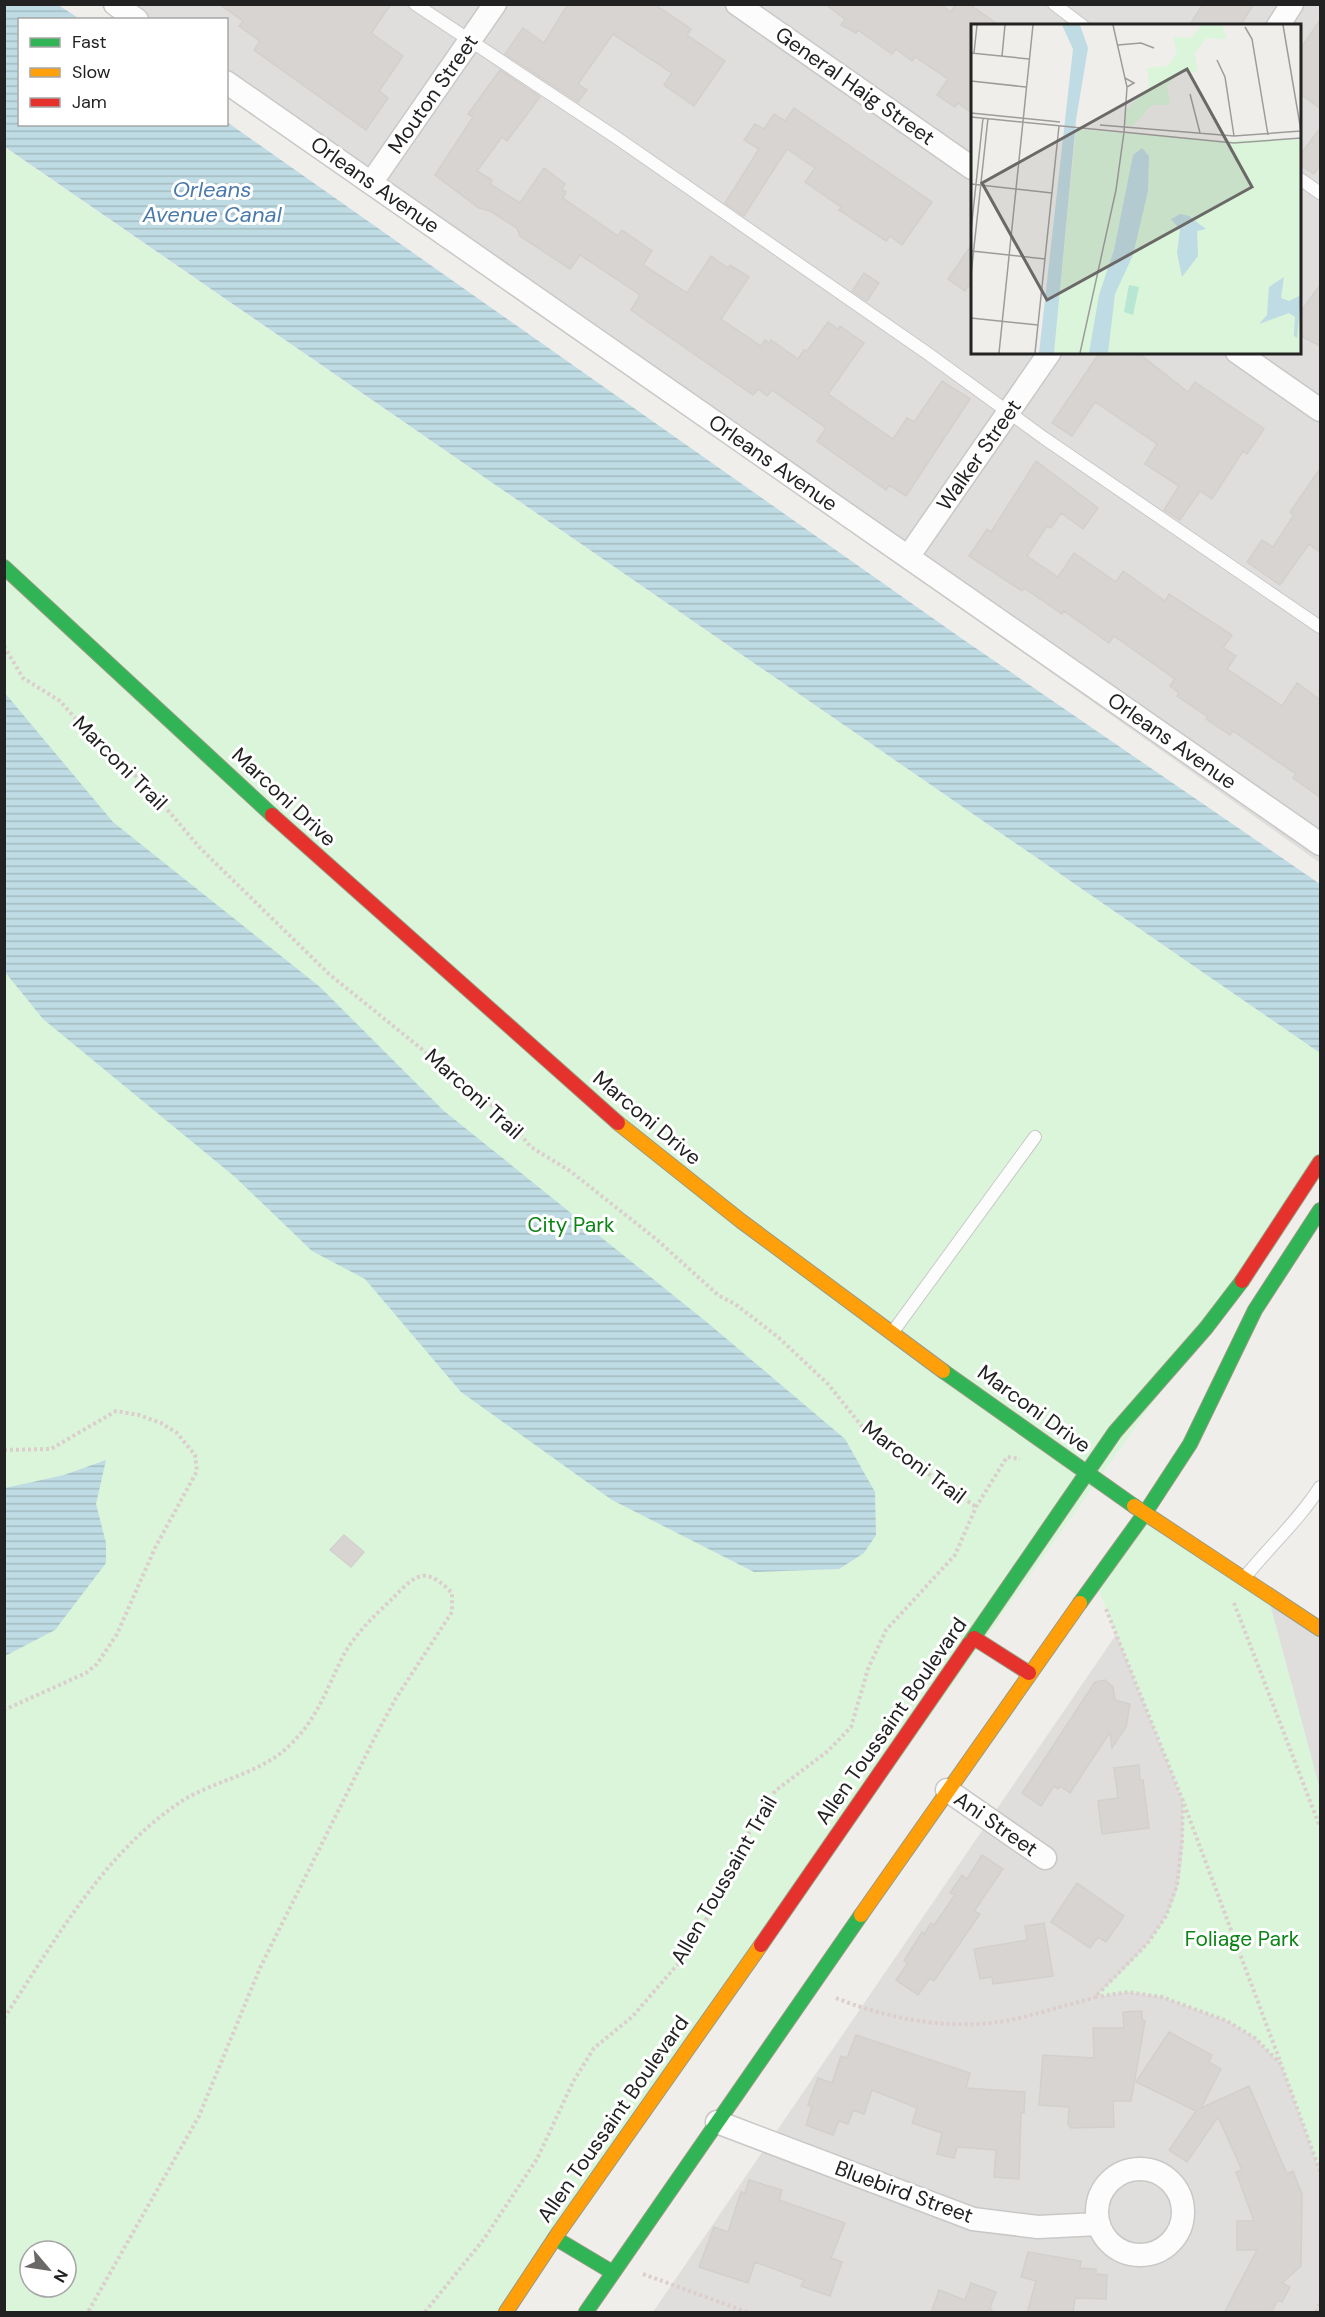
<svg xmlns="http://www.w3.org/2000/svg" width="1325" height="2317" viewBox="0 0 1325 2317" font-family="'DM Sans',sans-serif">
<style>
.residential{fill:#dfdedc;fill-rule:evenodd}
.park{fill:#daf5da;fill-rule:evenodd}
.water{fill:url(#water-rules)}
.building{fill:#d7d4d2;stroke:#d3d0cc;stroke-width:1.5}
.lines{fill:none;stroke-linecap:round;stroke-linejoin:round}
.lane-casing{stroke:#c9c8c7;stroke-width:14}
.street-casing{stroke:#c9c8c7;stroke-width:25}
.fast-casing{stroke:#999a82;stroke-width:16}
.slow-casing{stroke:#999a82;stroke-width:16}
.jam-casing{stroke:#999a82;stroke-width:16}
.path{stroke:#dccecd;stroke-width:4;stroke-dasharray:3 3;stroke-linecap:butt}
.lane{stroke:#fdfcfc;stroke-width:12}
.street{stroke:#fdfcfc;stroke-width:22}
.fast{stroke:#30b455;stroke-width:14}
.slow{stroke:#ff9f0a;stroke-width:14}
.jam{stroke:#e5322d;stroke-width:14}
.labels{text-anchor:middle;stroke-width:6;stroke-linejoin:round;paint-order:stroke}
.street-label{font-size:21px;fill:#222;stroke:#fff}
.park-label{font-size:21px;fill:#0c8416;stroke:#fff}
.water-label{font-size:22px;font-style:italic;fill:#4a7aab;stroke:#fff}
.inset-road{fill:none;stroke:#9e9c9b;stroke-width:1.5}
.view{fill:#6a6968;fill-opacity:0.15;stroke:#6a6968;stroke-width:3}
.inset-edge{fill:none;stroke:#222;stroke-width:3}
</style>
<defs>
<pattern id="water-rules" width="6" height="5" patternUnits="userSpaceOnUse" patternTransform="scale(1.5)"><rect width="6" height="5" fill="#bfdbe3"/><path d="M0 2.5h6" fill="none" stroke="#a4bcc2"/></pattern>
</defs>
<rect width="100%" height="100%" fill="#f0eeeb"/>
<path class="residential" d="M107 5H1320V863L227 89 226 20 128 19ZM972 26H1300V352H972Z
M1165 1563 1320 1624V2312H653Z"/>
<path class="park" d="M4 147 1320 1053V1162L1206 1328 506 2312H5ZM30 2251H66V2287H30Z
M1145 1513 1267 1593 1320 1789V2171L1281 2064 1255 2038 1227 2021 1162 1997 1128 1992 1095 1997C1128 1966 1167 1931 1178 1884 1184 1858 1183 1829 1183 1802L1095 1581Z"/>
<path class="water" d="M5 4 58 5 80 19 20 20V124H226L227 122 961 638 1320 884V1053L5 147Z
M4 692 113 822 320 987 444 1111 709 1324 845 1439 875 1492 876 1535 864 1553 839 1569 754 1572 612 1500 461 1392 365 1279 312 1251 235 1177 43 1019 5 972Z
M106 1460 96 1504 106 1543V1563L55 1630 5 1656V1488L64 1475Z"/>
<path class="building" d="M219 4H391L371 33 403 56 379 91 388 98 366 130 254 50 260 41 239 26 243 21Z
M568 4H654L691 29 687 35 725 61 694 106 664 85 672 73 613 34 578 84 587 90 578 102 505 54 523 28 544 43Z
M825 4H940L951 12 956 4H969L1000 26H972V113L958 103 955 107 937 95 948 79 915 57 912 61 896 49 892 54 858 30 856 33 841 25 845 19Z
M1203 4H1254L1240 26H1189Z
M1320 20V108L1299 93V51Z
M500 70 540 97 507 141 502 137 477 171 492 180 490 184 520 203 544 168 565 184 562 189 566 192 563 198 618 236 622 230 652 251 643 265 687 293 711 256 728 268 730 265 749 277 721 319 761 346 765 340 769 343 771 340 798 359 804 350 807 351 828 322 838 329 840 326 864 343 828 394 893 439 907 418 914 422 942 381 970 399 906 496 889 485 886 490 817 441 826 428 772 390 767 396 758 389 753 395 631 310 640 295 580 255 570 269 520 236 517 228 490 211 479 208 435 175 473 117 468 114Z
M794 108 932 202 902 245 890 236 886 241 839 210 841 207 805 182 815 168 787 149 744 216 725 203 759 149 744 140 755 124 764 129 774 114 785 121Z
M1320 128V165L1314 174 1299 164V157Z
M972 244V281L965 291 948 279Z
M864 273 879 283 867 301 852 291Z
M1320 285V346L1299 335V314Z
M1100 352H1137L1188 392 1195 382 1264 429 1247 454 1243 451 1212 499 1200 491 1180 520 1164 510 1179 486 1145 464 1157 444 1095 402 1072 436 1052 423Z
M1036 461 1098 508 1083 529 1061 513 1051 528 1047 526 1027 556 1058 577 1074 553 1116 582 1123 571 1165 601 1169 594 1232 635 1223 648 1236 656 1227 669 1282 706 1297 683 1320 700V797L1293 778 1296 774 1233 731 1230 735 1206 719 1208 717 1177 696 1179 693 1170 686 1175 679 1114 636 1109 643 1064 611 1062 614 1024 588 1022 591 969 556 987 529 991 532Z
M1320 469V552L1309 544 1280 585 1247 562 1262 540 1273 547 1294 515 1290 512Z
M344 1535 364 1552 351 1567 330 1550Z
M1105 1680 1113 1687 1115 1700 1130 1704 1126 1727 1112 1748 1110 1732 1070 1793 1060 1786 1058 1789 1054 1786 1041 1806 1022 1793 1095 1682Z
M1139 1765 1140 1780H1143L1149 1828 1102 1834 1098 1801 1118 1798 1114 1768Z
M982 1855 1003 1869 974 1911 980 1914 934 1981 930 1978 918 1995 896 1980 908 1963 904 1961 922 1932 924 1934 931 1923 934 1925 955 1895 950 1893 962 1875 967 1879Z
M1077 1883 1124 1916 1106 1942 1098 1937 1090 1948 1051 1922Z
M1044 1923 1053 1976 993 1984 992 1977 980 1979 974 1949 1027 1940 1025 1926Z
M1142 2011V2019L1145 2021 1131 2101H1113L1114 2127 1071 2128 1068 2124 1069 2107 1039 2105 1043 2055 1094 2058 1093 2028H1124L1123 2012Z
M1169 2032 1212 2055 1209 2062 1221 2069 1201 2108 1249 2086 1287 2174 1293 2171 1302 2194 1301 2266 1282 2283 1290 2287 1282 2302 1278 2300 1271 2313H1224L1257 2250H1237V2221H1254L1236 2172 1242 2170 1218 2117 1187 2162 1169 2150 1196 2111 1136 2082Z
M856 2035 970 2073 966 2088 1025 2092 1024 2113H1021L1019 2179 994 2177 996 2150 957 2147 954 2158 937 2154 942 2133 912 2123 917 2108 872 2090 864 2114 853 2110 848 2124 839 2121 833 2135 806 2125 812 2106 808 2105 818 2078 832 2083 841 2056 847 2058Z
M749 2180 782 2190 779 2200 845 2223 831 2258 842 2262 830 2296 801 2286 804 2280 755 2262 748 2283 699 2267 714 2227 728 2232 741 2192 745 2193Z
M1028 2252 1081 2261 1080 2268 1096 2269V2274L1107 2275 1106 2299 1075 2298 1073 2313H1027L1036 2281 1021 2277Z
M971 2283 996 2292 990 2308 994 2313H931L939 2290 965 2300Z"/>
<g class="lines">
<g class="lane-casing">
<path id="lane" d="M415 4 617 138 927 353 1044 438 1320 627
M1054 4 1083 26
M1300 179 1320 193
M892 1333 1035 1137
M1245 1577C1270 1546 1299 1520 1320 1487"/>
</g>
<g class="street-casing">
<path id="street" d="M115 4 137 20
M737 4 972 168
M1278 26 1292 4
M226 82 1320 844
M371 183 495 4
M1237 352 1320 410
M908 557 1050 352
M947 1790 1045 1858
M717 2122 973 2219 1038 2227 1099 2224
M1097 2212a43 43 0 1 1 86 0a43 43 0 1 1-86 0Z"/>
</g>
<g class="fast-casing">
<path id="fast" d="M4 567 272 815
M943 1371 1134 1506
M1080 1603 1145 1513 1190 1444 1255 1310 1320 1210
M969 1644 1115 1432 1206 1328 1242 1281
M555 2238 612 2272
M586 2312 861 1915"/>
</g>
<g class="slow-casing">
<path id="slow" d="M618 1123 741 1221 943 1371
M1134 1506 1320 1629
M861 1915 1080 1603
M506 2312 559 2232 761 1945"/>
</g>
<g class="jam-casing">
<path id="jam" d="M272 815 618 1123
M1242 1281 1320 1162
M974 1638 1029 1673
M761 1945 969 1644"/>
</g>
<path class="path" d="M4 646 23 678 60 701 91 736 147 786 200 848 329 974 502 1114 531 1147 570 1171 656 1239 718 1295 735 1304 778 1337 828 1384 864 1429 976 1507
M4 1450 51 1449 116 1411 139 1415 161 1423 177 1433 195 1455 197 1471 155 1548 117 1634 97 1664 86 1673 4 1710
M1234 1603 1320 1827
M1106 1609 1183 1801 1182 1841 1177 1885 1166 1916 1147 1944 1095 1997 1128 1992 1162 1997 1227 2021 1255 2038 1281 2064 1320 2171
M1184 1804 1280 2061
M836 1998C891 2020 956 2032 1015 2019 1042 2013 1068 2004 1094 1998
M4 2018C55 1941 103 1853 182 1801 215 1780 261 1774 290 1745 318 1718 326 1690 343 1656 355 1634 375 1615 393 1598 401 1590 411 1578 422 1576 433 1574 445 1586 452 1593V1612L396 1698 376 1735 260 1968 199 2116 88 2312
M643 2274 747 2312
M425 2312 484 2239 537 2159 573 2082 594 2048 632 2017 683 1958 727 1884 742 1844 775 1791 828 1751 851 1727 868 1669 886 1630 955 1555 976 1507 1007 1457 1020 1459
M1316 2312 1320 2303"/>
<use href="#lane" class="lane"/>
<use href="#street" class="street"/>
<use href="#fast" class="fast"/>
<use href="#slow" class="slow"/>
<use href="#jam" class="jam"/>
</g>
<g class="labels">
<g class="street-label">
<text transform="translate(855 86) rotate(35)" y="7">General Haig Street</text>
<text transform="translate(433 94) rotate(-55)" y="7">Mouton Street</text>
<text transform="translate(375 185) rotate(35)" y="7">Orleans Avenue</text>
<text transform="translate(979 455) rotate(-55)" y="7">Walker Street</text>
<text transform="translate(773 463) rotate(35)" y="7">Orleans Avenue</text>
<text transform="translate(1172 741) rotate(35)" y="7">Orleans Avenue</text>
<text transform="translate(120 763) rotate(45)" y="7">Marconi Trail</text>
<text transform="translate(284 797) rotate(43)" y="7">Marconi Drive</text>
<text transform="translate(474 1094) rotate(42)" y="7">Marconi Trail</text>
<text transform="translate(647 1118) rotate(40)" y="7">Marconi Drive</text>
<text transform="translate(1034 1409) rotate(36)" y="7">Marconi Drive</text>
<text transform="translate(914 1462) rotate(37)" y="7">Marconi Trail</text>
<text transform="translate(891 1721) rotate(-55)" y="7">Allen Toussaint Boulevard</text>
<text transform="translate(996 1824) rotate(35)" y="7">Ani Street</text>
<text transform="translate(724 1880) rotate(-60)" y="7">Allen Toussaint Trail</text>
<text transform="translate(613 2119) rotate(-55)" y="7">Allen Toussaint Boulevard</text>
<text transform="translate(904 2192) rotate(20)" y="7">Bluebird Street</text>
</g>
<g class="park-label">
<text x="571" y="1232">City Park</text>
<text x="1242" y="1946">Foliage Park</text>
</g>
<g class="water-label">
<text x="212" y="197">Orleans<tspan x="212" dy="25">Avenue Canal</tspan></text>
</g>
</g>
<g transform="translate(971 24)">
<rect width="330" height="330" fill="#f0eeeb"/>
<path d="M231 1H251L256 15 236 14 224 29 227 48H209L196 62 199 81H181L162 102 154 101 155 86 178 63 176 44 197 42 206 28 202 13 220 14ZM105 105 246 117 330 114V329H83Z" fill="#daf5da"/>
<path d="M158 261 168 263 162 291 153 288Z" fill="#b7e6d2"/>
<path d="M91 1H109L117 24 105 96 83 329H68L102 25ZM171 124 178 132 177 167 162 231 144 270 137 329H118L128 271 143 226 162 131ZM209 190 218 192 235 205 226 207 227 232 211 253 206 229 209 206 200 195ZM313 253 310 274 318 277 330 271 326 314 323 312 324 293 318 289 288 300 296 291 298 263Z" fill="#bfdbe3"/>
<path class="inset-road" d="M312 1 330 107M274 3 281 15 297 111M147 21 170 19 183 24M0 29 58 35M3 29 6 1M31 32 34 1M246 36 254 53 263 112M154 54 163 59 156 63M0 57 55 63M219 70 229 109M0 89 89 98M0 93 263 119 330 114M129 101 263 112 330 107M0 160 81 169M0 207 12 94M1 227 74 235M0 251 17 94M0 294 67 301M28 329 62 1M64 329 88 102M109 329 145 166 153 108 156 63 142 1"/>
<path class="view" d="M216 45 281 163 76 276 11 159Z"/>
<rect width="330" height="330" class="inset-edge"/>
</g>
<rect width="1325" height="2317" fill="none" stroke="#222222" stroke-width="12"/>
<rect x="18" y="18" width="210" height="108" fill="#ffffff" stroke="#a7a7a7" stroke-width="1.5"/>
<rect x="30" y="38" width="30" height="9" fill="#30b455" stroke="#a7a7a7" stroke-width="1.5"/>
<text x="72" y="48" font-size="18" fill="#222222">Fast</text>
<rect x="30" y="68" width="30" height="9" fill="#ff9f0a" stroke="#a7a7a7" stroke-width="1.5"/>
<text x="72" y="78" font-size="18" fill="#222222">Slow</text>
<rect x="30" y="98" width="30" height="9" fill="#e5322d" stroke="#a7a7a7" stroke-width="1.5"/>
<text x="72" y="108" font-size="18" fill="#222222">Jam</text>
<g transform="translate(48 2269) rotate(119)"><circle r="28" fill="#ffffff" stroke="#a7a7a7" stroke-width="1.5"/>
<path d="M0-4.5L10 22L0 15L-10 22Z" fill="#6a6968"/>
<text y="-9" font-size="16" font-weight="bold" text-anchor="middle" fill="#222222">N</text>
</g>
</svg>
